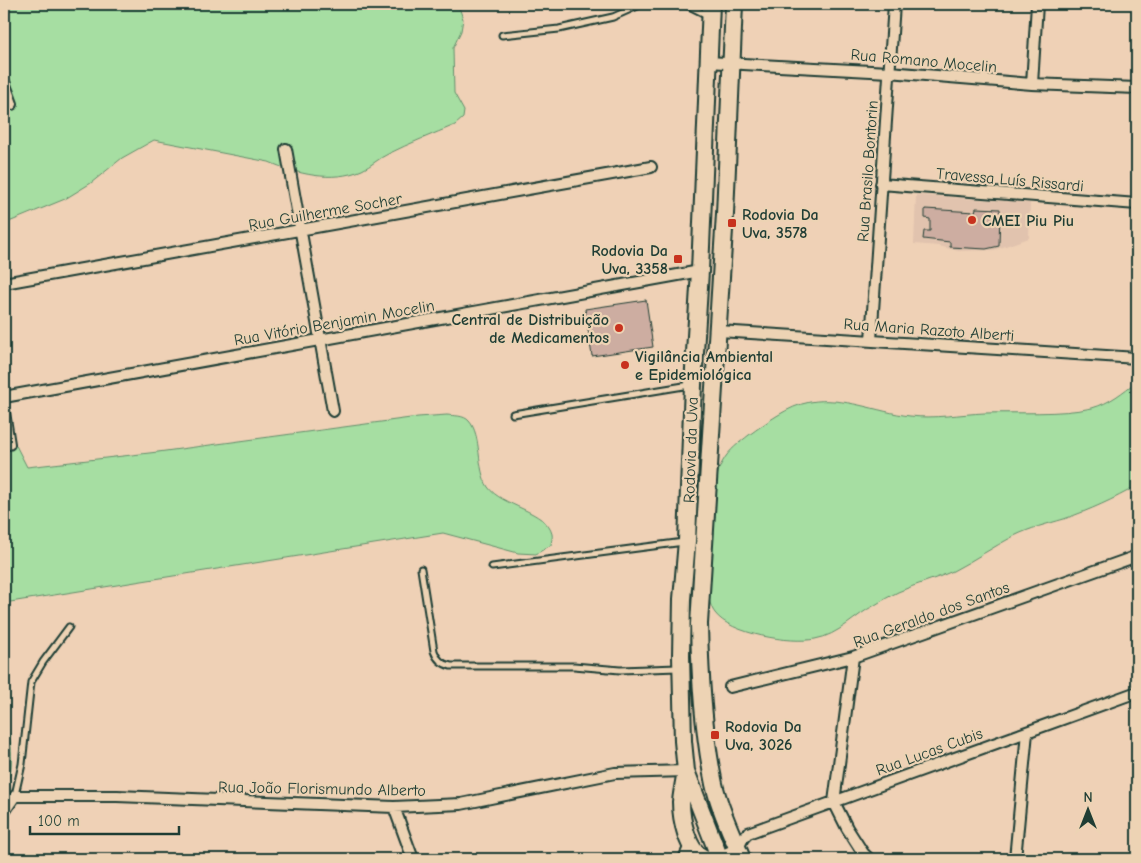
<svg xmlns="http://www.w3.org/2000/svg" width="1141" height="863" viewBox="0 0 1141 863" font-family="'Comic Neue',sans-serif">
<rect width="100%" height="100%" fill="#efd1b6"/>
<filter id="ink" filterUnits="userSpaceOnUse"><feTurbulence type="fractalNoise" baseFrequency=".02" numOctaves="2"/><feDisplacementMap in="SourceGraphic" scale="10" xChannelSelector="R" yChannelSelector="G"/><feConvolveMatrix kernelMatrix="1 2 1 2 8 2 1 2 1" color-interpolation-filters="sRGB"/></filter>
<g filter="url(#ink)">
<path fill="#e1c3ae" d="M916 195 1030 203 1029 238 994 250 958 251 939 246 914 244Z"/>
<path fill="#a6dea2" stroke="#628e6b" d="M4 4H458L463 19 461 31 453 48 454 93 464 111 463 118 455 125C433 134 410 143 388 154 379 158 371 166 362 170 332 183 297 174 269 162L154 140 122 158 91 183 65 199 4 224Z
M1137 381V486C1114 499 1090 510 1064 519 1047 524 1030 528 1014 536 993 547 974 560 953 571 936 579 916 584 898 592 890 596 883 600 875 605 854 616 839 635 815 639 791 644 730 634 715 613 703 598 710 564 711 545 712 523 711 480 723 461 729 450 739 443 749 435 767 422 788 406 810 402 843 396 877 412 910 416 934 419 960 414 985 413 1017 412 1061 415 1092 408 1110 403 1123 392 1137 381Z
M447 415C454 416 464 415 469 421 482 435 476 469 488 487 501 506 547 511 552 534 553 537 551 542 551 545L536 554 518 553 443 533 4 603V422L27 467 158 452 418 417Z
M4 718C13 741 15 770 4 792Z"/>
<path fill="#cdada1" stroke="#1f3d34" d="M976 208 1000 209 999 246 986 249 950 247V242L923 239 924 231H930V219L925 218V209L975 212Z
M646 300 653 347 592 356 585 309Z"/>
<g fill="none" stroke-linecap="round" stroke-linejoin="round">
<g stroke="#1f3d34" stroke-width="9">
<path id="service" d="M685 4 707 15
M502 35 559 29 613 17 642 4
M513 414 690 385
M492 567 684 542
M421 569 434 651C437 660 442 664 451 666H574L620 670 678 668
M15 795 22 764 31 682 43 662 69 627"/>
</g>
<g stroke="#1f3d34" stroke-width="14">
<path id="minor" d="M708 62 889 72 1032 84 1137 88
M4 82 12 104
M1032 84 1037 4
M286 149 333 411
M881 184 1137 204
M4 283 651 167
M719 331 1137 358
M871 340 894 4
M4 397 700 271
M4 412 9 444
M853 657 834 802 847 828 863 853 869 859
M730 687 853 657 1137 556
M394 807 413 859
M4 812 15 796H117L394 807 461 804 615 773 686 771
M716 858 738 848 743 838 748 833 1137 692
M684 859 690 845
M1015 859 1027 732"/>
</g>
<g stroke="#1f3d34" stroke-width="20">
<path id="primary" d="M711 4 700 271 693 385 687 541 682 599 681 656 683 741 686 771 720 859
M734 4 725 214 699 624C700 677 703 732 714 784 720 811 732 834 742 859
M686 771C684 782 682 792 681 802 681 818 687 852 704 858 709 860 714 858 719 856"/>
</g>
<use href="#service" stroke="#edd3b4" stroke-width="5"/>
<use href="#minor" stroke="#edd3b4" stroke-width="10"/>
<use href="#primary" stroke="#edd3b4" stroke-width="16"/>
</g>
</g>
<g fill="#c8321e" stroke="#edd3b4" stroke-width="2">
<circle cx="972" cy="220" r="5"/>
<rect x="727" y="218" width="10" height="10" rx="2.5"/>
<rect x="673" y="254" width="10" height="10" rx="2.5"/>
<circle cx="619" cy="328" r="5"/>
<circle cx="625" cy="365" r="5"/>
<rect x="710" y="730" width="10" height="10" rx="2.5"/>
</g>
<g text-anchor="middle" stroke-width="4.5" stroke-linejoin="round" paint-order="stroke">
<g font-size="16" fill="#1f3d34" stroke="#edd3b4">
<text transform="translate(924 60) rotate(5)" y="6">Rua Romano Mocelin</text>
<text transform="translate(867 171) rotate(-86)" y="6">Rua Brasilo Bontorin</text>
<text transform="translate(1010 179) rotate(5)" y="6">Travessa Luís Rissardi</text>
<text transform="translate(325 211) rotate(-10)" y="6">Rua Guilherme Socher</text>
<text transform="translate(334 322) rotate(-10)" y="6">Rua Vitório Benjamin Mocelin</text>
<text transform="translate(929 329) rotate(4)" y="6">Rua Maria Razoto Alberti</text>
<text transform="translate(690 450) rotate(-88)" y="6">Rodovia da Uva</text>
<text transform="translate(931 614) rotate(-20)" y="6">Rua Geraldo dos Santos</text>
<text transform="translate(929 751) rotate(-20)" y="6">Rua Lucas Cubis</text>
<text transform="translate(322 788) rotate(1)" y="6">Rua João Florismundo Alberto</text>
</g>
<g font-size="16" font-weight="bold" fill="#1f3d34" stroke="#edd3b4" text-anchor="start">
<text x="742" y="220">Rodovia Da<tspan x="742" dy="18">Uva, 3578</tspan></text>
<text x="982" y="226">CMEI Piu Piu</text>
<text x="668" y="256" text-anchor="end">Rodovia Da<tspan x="668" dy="18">Uva, 3358</tspan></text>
<text x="609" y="325" text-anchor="end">Central de Distribuição<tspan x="609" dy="18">de Medicamentos</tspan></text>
<text x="635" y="362">Vigilância Ambiental<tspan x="635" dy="18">e Epidemiológica</tspan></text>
<text x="725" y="732">Rodovia Da<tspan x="725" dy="18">Uva, 3026</tspan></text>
</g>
</g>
<rect width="1141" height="863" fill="none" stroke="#edd3b4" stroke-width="20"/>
<rect x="10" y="10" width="1121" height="843" fill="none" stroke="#1f3d34" stroke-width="2" filter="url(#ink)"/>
<g transform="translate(1088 810)" stroke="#edd3b4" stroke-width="4" paint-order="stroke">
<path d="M0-4L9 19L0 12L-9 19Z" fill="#1f3d34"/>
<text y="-8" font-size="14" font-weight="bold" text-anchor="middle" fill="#1f3d34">N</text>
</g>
<path d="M30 826v8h149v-8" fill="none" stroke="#1f3d34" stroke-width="2.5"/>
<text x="38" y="826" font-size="15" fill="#1f3d34" stroke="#edd3b4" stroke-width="4" paint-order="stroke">100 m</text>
</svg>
